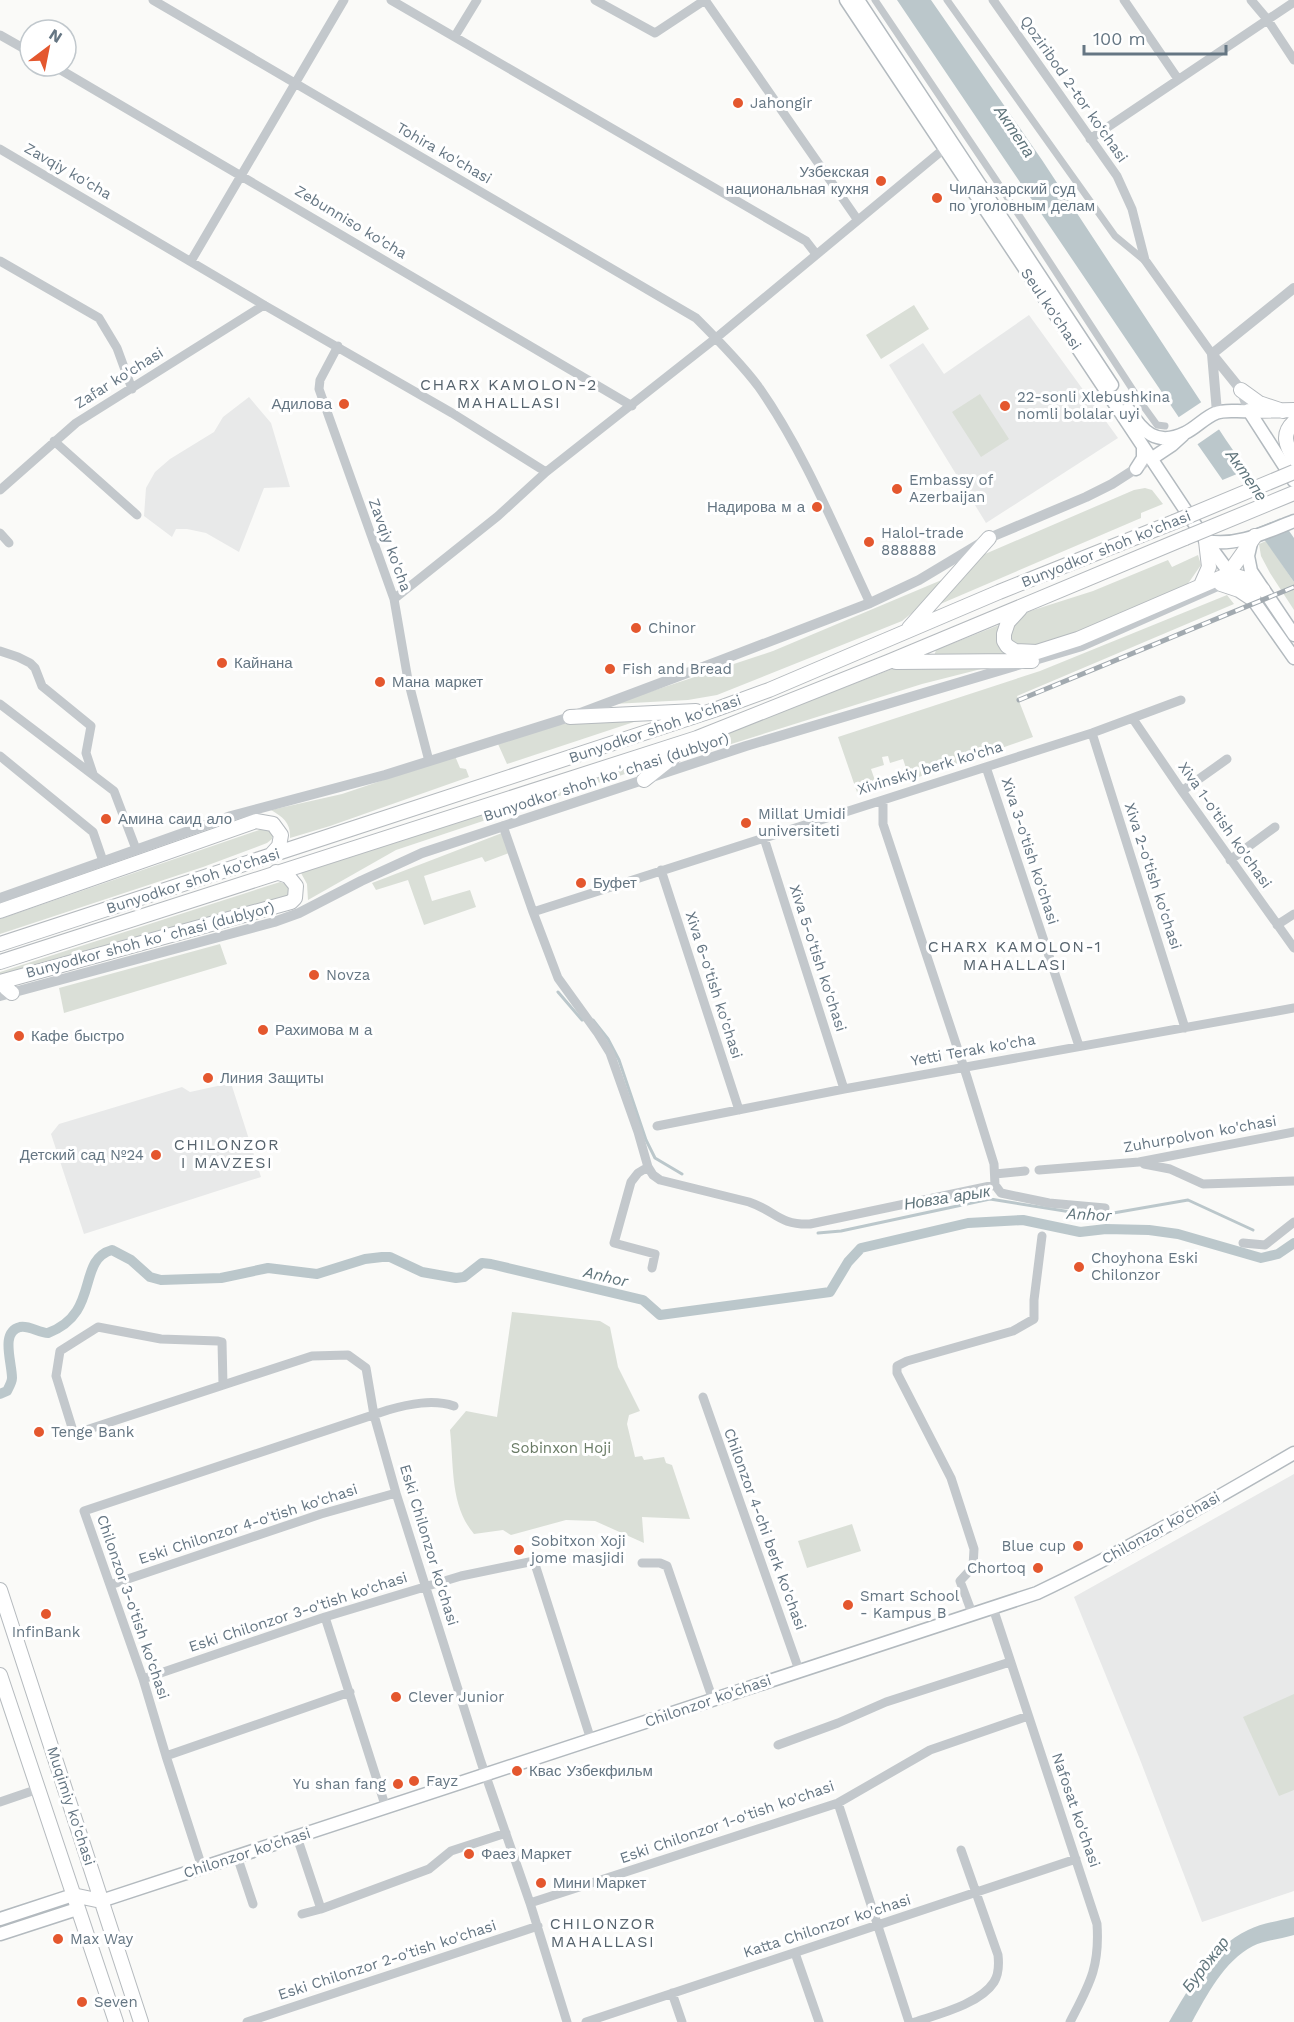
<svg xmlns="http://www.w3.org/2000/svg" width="1294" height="2022" viewBox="0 0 1294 2022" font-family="'Work Sans',sans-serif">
<rect width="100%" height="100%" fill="#fafaf8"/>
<path fill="#e8e9e9" d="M1029 315 1118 438 986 523 889 365 923 343 944 374Z
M249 397 271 423 290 487 264 488 239 552 206 533 187 529H176L172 537 144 516 146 488 155 472 170 459 214 432 223 417Z
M231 1083 261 1177 84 1234 51 1134 59 1124 182 1087 190 1092Z
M1294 1474V1891L1202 1922 1139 1757 1074 1597Z"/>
<path fill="#dadfd7" d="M914 305 929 329 881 359 866 335Z
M980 394 1009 439 981 457 952 412Z
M1145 488 1152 490 1163 504 1141 513V518L938 605 985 554 1134 490Z
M1266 541 1294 582V610L1270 573 1261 556 1259 544Z
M1198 555 1201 565 1187 585 1042 647 1030 650 1013 643 1010 631 1014 622 1024 613 1093 591 1168 560 1172 567Z
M944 579 923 604 902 621 717 695 688 700 613 704 773 651Z
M1227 595 1234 604 1017 696 1033 737 910 780 903 759 890 763 888 756 882 757 884 765 871 769 878 789 858 795 838 737 1040 671Z
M999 625C996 636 998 647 1007 655L934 656 936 650Z
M993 666 922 684 693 756 692 753 719 736 897 667Z
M649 717 507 764 498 744 553 725Z
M661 754 634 771 538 803 536 796Z
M455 756 460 768 466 769 469 777 330 826 290 838C291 823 283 817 271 810L342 794Z
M493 811 495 817 396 850 308 900 307 884 301 873Z
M262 829 270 830 273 834 272 839 267 843 203 867 0 934V919Z
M502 833 509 853 485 862 482 857 424 876 432 901 470 890 476 907 424 925 408 880 376 890 372 883Z
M280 882 286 884 290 889 288 897 0 976V972Z
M220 944 227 964 64 1013 59 988Z
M512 1312 600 1321 610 1327 618 1367 640 1411 629 1415 627 1424 635 1457 642 1456 644 1460 664 1457 666 1463 672 1465 690 1519 642 1517 644 1543 595 1521 566 1520 511 1535 503 1530 474 1534C450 1506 454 1466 450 1430L466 1411 497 1417Z
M852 1524 861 1551 807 1568 798 1541Z
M1294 1694V1790L1279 1796 1243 1717Z"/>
<path fill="#bbc7cb" d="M897 0H931L1042 160 1226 440 1294 538V582L1184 425Z
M1294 1917V1935C1281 1939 1265 1940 1253 1946 1224 1961 1207 1995 1192 2022H1169C1189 1988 1211 1947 1248 1930 1262 1923 1279 1921 1294 1917Z"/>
<path fill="#fafaf8" d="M1203 401 1221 428 1195 446 1176 419Z
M1249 469 1283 517 1254 529 1220 481Z"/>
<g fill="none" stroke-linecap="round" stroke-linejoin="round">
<path stroke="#bbc7cb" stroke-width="3" d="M558 992 582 1020 585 1019
M593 1020 608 1039 619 1060 646 1140 655 1158 682 1174
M818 1233 841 1231 990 1199 1096 1216 1188 1200 1253 1230"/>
<path stroke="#bbc7cb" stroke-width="10" d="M0 1394 7 1391C9 1387 12 1382 12 1378 12 1362 0 1332 20 1327 29 1325 39 1333 48 1333 101 1313 76 1260 112 1250L131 1260 150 1277 161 1280 221 1278 268 1268 317 1274 365 1259 382 1257H390L422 1272 456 1278 464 1277 482 1263 491 1264 643 1300 660 1315 830 1292 848 1262 861 1248 968 1223 1023 1220 1080 1232 1106 1229 1149 1230 1178 1234 1261 1258 1278 1254 1294 1243"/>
<g stroke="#b3babf" stroke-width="15">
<path id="secondary" d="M846 0 1206 541 1234 579
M858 0 1112 385
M1128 409C1142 431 1156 447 1185 433 1196 428 1205 417 1216 413 1225 409 1239 412 1249 411L1294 481
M1151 459 1172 445 1183 435
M1136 469 1143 458V447
M1206 541C1237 547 1266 532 1294 521
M1251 543 1248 556 1251 571 1294 635
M1249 594 1294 658
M101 1901 1037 1593C1125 1551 1210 1502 1294 1453
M0 1919 73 1895
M0 1934 77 1909"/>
</g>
<g stroke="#b5babe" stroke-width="16">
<path id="primary" d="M1241 390 1259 403 1283 411
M1249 411 1294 410
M1294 422C1281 434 1286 445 1294 459
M1201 585 1209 567 1206 541
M1254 600 1239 590 1221 584 1255 536
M1020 609 1008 622 1004 634V641L1007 646 1015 651 1037 652 1078 639 1229 574 1246 579 1263 590
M909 628 989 538
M896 662 1032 661
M570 717 696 711
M644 780 688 745
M0 911 256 821 273 824 281 835 279 846 271 855
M0 944 714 710 769 690 999 592 1174 522
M0 962 697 738 888 662 1185 538
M8 980 6 988 12 993
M0 982 291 902 295 898 296 886 288 876 276 872
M0 1590 141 2022
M0 1675 116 2022
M73 1895 101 1901"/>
</g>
<path stroke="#c3c8cc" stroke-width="7" d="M875 0 996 180 1144 407 1157 425 1165 426
M947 0 1115 236 1144 260"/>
<path stroke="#c3c8cc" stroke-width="9" d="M153 0 696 318C717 339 740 362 758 386 804 451 836 531 870 603
M391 0 806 241 816 254
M595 0 655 33 705 0
M705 0 857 219
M993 0 1117 176 1132 209 1145 260 1212 354
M1124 0 1178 79
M1251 0 1267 19 1294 60
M0 35 30 52
M455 36 477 0
M54 66 632 406
M1090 139 1294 2
M0 149 264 305 452 413 546 472
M0 261 99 318 117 348 132 389
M191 261 344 0
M338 346 320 380 319 389 394 599 408 680 429 761
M54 441 137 515
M0 490 76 423 264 305
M0 533 9 543
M394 599 498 516 546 472 716 338 945 148
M0 651 18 657 30 663 35 668 42 686 91 726 86 753 93 774
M0 704 114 791 136 849
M1133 719 1182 791 1294 948
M1092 733 1185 1028
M0 756 93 832 103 861
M986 767 1079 1046
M1182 791 1227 759
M883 800V824L967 1077 994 1164 995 1185
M503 826 533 912 1092 733 1181 700
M764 838 844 1089
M1230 860 1275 827
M661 870 739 1110
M533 912 558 978 597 1032 610 1053 638 1132 648 1167 653 1175 660 1180 749 1202C776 1211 778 1225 810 1224L995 1185 1001 1193 1049 1203 1105 1208
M1277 925 1294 914
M657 1126 844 1089 1294 1008
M1144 1164 1170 1169 1203 1184 1294 1181
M648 1167 638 1173 631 1182 614 1243 655 1254 652 1268
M1039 1170 1139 1162 1294 1132
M995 1174 1025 1171
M1243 1243 1265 1245 1294 1222
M223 1385 222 1342 218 1341 161 1339 98 1327 60 1351 56 1376 74 1434 312 1356 348 1355 366 1368 374 1415 396 1493 481 1762 530 1903 567 2022
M703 1397 799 1670
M642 1563H660L667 1566 713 1700
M110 1585 321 1514 396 1493
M993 1608 1097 1924C1100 1968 1089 1985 1070 2022
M972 1613 960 1581 973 1567 974 1549 951 1478 897 1373V1366L907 1361 1013 1331 1034 1319V1300L1042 1236
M325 1617 386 1808
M143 1679 325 1617 461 1576 534 1561 591 1740
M778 1745 838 1723 886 1702 1010 1662
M166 1756 350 1692
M0 1802 38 1789
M838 1803 909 2022
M297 1837 321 1909 429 1869 451 1851 506 1833
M237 1856 253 1904
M202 1867 166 1756 143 1679 84 1511 388 1410C409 1404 433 1399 454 1406
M530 1903 838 1803 930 1750 1028 1716
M302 1914 321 1909
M795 1953 819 2022
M672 1993 682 2022
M247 2022 538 1926
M586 2022 1076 1859
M915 2022C939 2014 980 2004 994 1982 999 1974 999 1964 998 1955L961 1850"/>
<path stroke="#c3c8cc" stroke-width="10" d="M1212 354 1294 288
M1212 354 1241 390 1249 411
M1212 354 1217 412
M0 898 231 816 385 775 570 717 719 661 870 603 919 580 989 538 1086 497 1112 484 1143 464
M0 996 274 922 299 913 361 881 422 853 746 746 1082 646 1220 585"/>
<use href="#secondary" stroke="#fff" stroke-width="12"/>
<use href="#primary" stroke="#fff" stroke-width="14"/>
<g stroke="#a2aab0" stroke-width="5">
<path id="rail" d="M1019 700 1294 587"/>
</g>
<use href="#rail" stroke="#fff" stroke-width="3" stroke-dasharray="9" stroke-linecap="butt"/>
<g stroke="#b5babe" stroke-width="16" stroke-linecap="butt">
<path id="primary-bridge" d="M1174 522 1294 472
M1185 538 1294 493"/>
</g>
<use href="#primary-bridge" stroke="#fff" stroke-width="14"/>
</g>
<g fill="#e4572e" stroke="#fff" stroke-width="2">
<circle cx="738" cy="103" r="6"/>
<circle cx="881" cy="181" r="6"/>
<circle cx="937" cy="198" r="6"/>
<circle cx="344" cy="404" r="6"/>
<circle cx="1005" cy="406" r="6"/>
<circle cx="897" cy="489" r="6"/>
<circle cx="817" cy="507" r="6"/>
<circle cx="869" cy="542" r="6"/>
<circle cx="636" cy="628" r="6"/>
<circle cx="222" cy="663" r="6"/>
<circle cx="610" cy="669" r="6"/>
<circle cx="380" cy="682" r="6"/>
<circle cx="106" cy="819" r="6"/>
<circle cx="746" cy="823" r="6"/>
<circle cx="581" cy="883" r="6"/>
<circle cx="314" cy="975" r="6"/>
<circle cx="263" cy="1030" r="6"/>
<circle cx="19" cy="1036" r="6"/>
<circle cx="208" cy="1078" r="6"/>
<circle cx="156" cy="1155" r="6"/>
<circle cx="1079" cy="1267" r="6"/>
<circle cx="39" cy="1432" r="6"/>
<circle cx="1078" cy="1546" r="6"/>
<circle cx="519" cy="1550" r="6"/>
<circle cx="1038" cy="1568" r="6"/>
<circle cx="848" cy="1605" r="6"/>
<circle cx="46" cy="1614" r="6"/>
<circle cx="396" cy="1697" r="6"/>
<circle cx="517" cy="1771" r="6"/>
<circle cx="414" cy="1781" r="6"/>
<circle cx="398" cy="1784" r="6"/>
<circle cx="469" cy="1854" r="6"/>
<circle cx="541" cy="1883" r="6"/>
<circle cx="58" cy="1939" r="6"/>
<circle cx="82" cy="2002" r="6"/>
</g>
<g text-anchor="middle" stroke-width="6" stroke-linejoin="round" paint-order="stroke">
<g font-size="15" fill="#657683" stroke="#fff">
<text transform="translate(1074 89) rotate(55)" y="5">Qoziribod 2-tor ko‘chasi</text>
<text transform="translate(444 153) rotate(30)" y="5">Tohira ko'chasi</text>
<text transform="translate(68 171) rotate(30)" y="5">Zavqiy ko'cha</text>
<text transform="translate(351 222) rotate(31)" y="5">Zebunniso ko'cha</text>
<text transform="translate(1051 309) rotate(56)" y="5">Seul ko'chasi</text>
<text transform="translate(119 378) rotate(-32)" y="5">Zafar ko'chasi</text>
<text transform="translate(390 545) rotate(70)" y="5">Zavqiy ko'cha</text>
<text transform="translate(1106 549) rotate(-22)" y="5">Bunyodkor shoh ko'chasi</text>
<text transform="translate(655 729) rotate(-19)" y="5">Bunyodkor shoh ko'chasi</text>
<text transform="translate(930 768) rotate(-17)" y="5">Xivinskiy berk ko'cha</text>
<text transform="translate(606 777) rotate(-18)" y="5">Bunyodkor shoh koʻchasi (dublyor)</text>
<text transform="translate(1225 825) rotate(55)" y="5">Xiva 1-o'tish ko'chasi</text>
<text transform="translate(1030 851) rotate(72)" y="5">Xiva 3-o'tish ko'chasi</text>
<text transform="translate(1153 876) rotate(72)" y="5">Xiva 2-o'tish ko'chasi</text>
<text transform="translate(193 881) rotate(-18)" y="5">Bunyodkor shoh ko'chasi</text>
<text transform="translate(150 940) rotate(-15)" y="5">Bunyodkor shoh koʻchasi (dublyor)</text>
<text transform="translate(818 958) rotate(72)" y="5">Xiva 5-o'tish ko'chasi</text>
<text transform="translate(714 985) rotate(72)" y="5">Xiva 6-o'tish ko'chasi</text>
<text transform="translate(973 1050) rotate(-10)" y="5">Yetti Terak ko'cha</text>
<text transform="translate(1200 1134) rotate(-10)" y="5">Zuhurpolvon ko'chasi</text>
<text transform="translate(248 1524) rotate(-18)" y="5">Eski Chilonzor 4-o'tish ko'chasi</text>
<text transform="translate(1161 1528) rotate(-29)" y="5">Chilonzor ko'chasi</text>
<text transform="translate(765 1529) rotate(70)" y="5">Chilonzor 4-chi berk ko'chasi</text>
<text transform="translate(429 1545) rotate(73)" y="5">Eski Chilonzor ko'chasi</text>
<text transform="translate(133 1607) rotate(71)" y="5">Chilonzor 3-o'tish ko'chasi</text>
<text transform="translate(298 1612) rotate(-18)" y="5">Eski Chilonzor 3-o'tish ko'chasi</text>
<text transform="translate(708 1701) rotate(-19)" y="5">Chilonzor ko'chasi</text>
<text transform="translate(71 1806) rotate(72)" y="5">Muqimiy ko'chasi</text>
<text transform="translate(1076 1810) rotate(71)" y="5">Nafosat ko'chasi</text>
<text transform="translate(727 1822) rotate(-19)" y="5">Eski Chilonzor 1-o'tish ko'chasi</text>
<text transform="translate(247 1853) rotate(-18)" y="5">Chilonzor ko'chasi</text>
<text transform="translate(827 1926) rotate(-18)" y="5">Katta Chilonzor ko'chasi</text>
<text transform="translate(387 1960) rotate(-18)" y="5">Eski Chilonzor 2-o'tish ko'chasi</text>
</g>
<g font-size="15" fill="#657683" stroke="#fff" text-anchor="start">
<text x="750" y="108">Jahongir</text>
<text x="869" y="177" text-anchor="end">Узбекская<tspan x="869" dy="17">национальная кухня</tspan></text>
<text x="949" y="194">Чиланзарский суд<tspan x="949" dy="17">по уголовным делам</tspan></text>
<text x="1017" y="402">22-sonli Xlebushkina<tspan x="1017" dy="17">nomli bolalar uyi</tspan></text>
<text x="332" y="409" text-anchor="end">Адилова</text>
<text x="909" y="485">Embassy of<tspan x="909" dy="17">Azerbaijan</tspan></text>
<text x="805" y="512" text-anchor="end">Надирова м а</text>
<text x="881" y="538">Halol-trade<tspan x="881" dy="17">888888</tspan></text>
<text x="648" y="633">Chinor</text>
<text x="234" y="668">Кайнана</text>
<text x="622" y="674">Fish and Bread</text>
<text x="392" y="687">Мана маркет</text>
<text x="758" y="819">Millat Umidi<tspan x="758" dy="17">universiteti</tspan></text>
<text x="118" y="824">Амина саид ало</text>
<text x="593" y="888">Буфет</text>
<text x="326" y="980">Novza</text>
<text x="275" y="1035">Рахимова м а</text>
<text x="31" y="1041">Кафе быстро</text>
<text x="220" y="1083">Линия Защиты</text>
<text x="144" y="1160" text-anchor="end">Детский сад №24</text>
<text x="1091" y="1263">Choyhona Eski<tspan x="1091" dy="17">Chilonzor</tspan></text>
<text x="51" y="1437">Tenge Bank</text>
<text x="531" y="1546">Sobitxon Xoji<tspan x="531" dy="17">jome masjidi</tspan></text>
<text x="1066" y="1551" text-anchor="end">Blue cup</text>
<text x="1026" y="1573" text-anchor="end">Chortoq</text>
<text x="860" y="1601">Smart School<tspan x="860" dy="17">- Kampus B</tspan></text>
<text x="46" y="1637" text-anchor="middle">InfinBank</text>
<text x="408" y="1702">Clever Junior</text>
<text x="529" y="1776">Квас Узбекфильм</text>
<text x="426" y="1786">Fayz</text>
<text x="386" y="1789" text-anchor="end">Yu shan fang</text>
<text x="481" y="1859">Фаез Маркет</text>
<text x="553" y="1888">Мини Маркет</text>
<text x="70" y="1944">Max Way</text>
<text x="94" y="2007">Seven</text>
</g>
<g font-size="15" fill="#687a64" stroke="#fff">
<text x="561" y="1453">Sobinxon Hoji</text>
</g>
<g font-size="16" font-style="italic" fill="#60757c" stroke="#fff">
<text transform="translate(1015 131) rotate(56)" y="6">Актепа</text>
<text transform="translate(1247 475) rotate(55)" y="6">Актепе</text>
<text transform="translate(947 1197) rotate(-9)" y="6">Новза арык</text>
<text transform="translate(1089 1214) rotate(3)" y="6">Anhor</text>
<text transform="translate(606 1276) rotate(13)" y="6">Anhor</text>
<text transform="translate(1205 1964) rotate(-52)" y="6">Бурджар</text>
</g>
<g font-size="16" letter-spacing="1.5" fill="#57646e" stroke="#fff">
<text x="509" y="390">CHARX KAMOLON-2<tspan x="509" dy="18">MAHALLASI</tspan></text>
<text x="1015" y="952">CHARX KAMOLON-1<tspan x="1015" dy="18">MAHALLASI</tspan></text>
<text x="227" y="1150">CHILONZOR<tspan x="227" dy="18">I MAVZESI</tspan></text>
<text x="603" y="1929">CHILONZOR<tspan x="603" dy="18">MAHALLASI</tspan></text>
</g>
</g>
<g transform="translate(48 48) rotate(32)"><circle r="28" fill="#ffffff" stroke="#c1c8cd" stroke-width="1.5"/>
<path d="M0-4.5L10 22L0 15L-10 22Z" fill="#e4572e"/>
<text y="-9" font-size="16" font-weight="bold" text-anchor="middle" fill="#657683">N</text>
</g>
<path d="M1084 45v9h142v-9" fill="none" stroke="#657683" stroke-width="3"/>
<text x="1093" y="45" font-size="18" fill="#657683" stroke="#ffffff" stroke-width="4.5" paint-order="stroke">100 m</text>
</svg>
